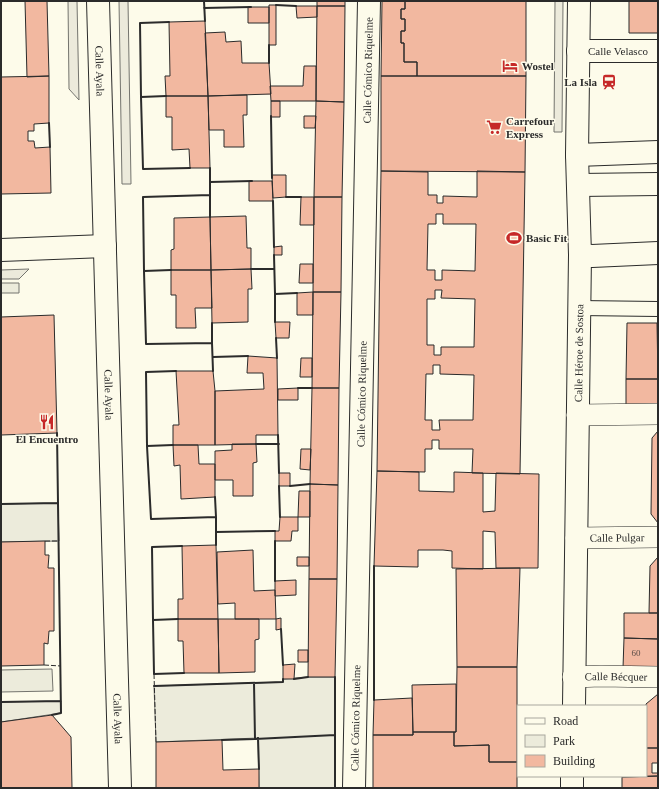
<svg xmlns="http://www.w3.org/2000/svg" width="659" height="789" viewBox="0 0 659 789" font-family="'Times New Roman',serif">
<rect width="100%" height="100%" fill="#fdfbea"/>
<path fill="#ecebdb" stroke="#74746e" d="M1 283H19V293H1Z
M58 503 59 541 1 542V504Z
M52 669 53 691 1 692V670Z
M308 677H335V788H259L258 738 156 742 154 686 283 682V679Z
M61 701V713L1 722V702Z"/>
<path fill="#eceadb" stroke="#74746e" d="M68 1H77L79 100 69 89Z
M119 1H128L131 184H122Z
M555 1H563L562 132H554Z
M29 269 19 279H1V270Z"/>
<path fill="#f2b8a0" stroke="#2b2b2b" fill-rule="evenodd" d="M25 1H47L49 76 27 77Z
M317 1H345V6H317Z
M382 1H405V9H401V19H405V31H401V43H404V62H417V76H381Z
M405 1H526V76H417V62H404V43H401V31H405V19H401V9H405Z
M629 1H658V33H629Z
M269 5H276V45H269Z
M296 6H317V17L297 18Z
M317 6H345L344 102 316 101Z
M248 7H269V23H248Z
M205 21 208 96H166L165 76H170L169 22Z
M225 32 226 42 241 41 242 63H269L271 94 208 96 205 33Z
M304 66H316V101H271L270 86H303Z
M49 76V123L34 124V131H28V141H34L35 148 50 147 51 193 1 194V77Z
M381 76H526L525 172 381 171Z
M247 95V115H243L244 147H224V130H209L208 96Z
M166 96H208L210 168H190L189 149 172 150V117H166Z
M271 101H280V117H271Z
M316 101 344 102 342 197H314Z
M304 116H316L315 128H304Z
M381 171 428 172V195H437V203H443V196L477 197V171L525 172 520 474 472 473 473 449H439V440H432V449H425V472L377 471ZM436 214H443V224H476L475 271 442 270V280H435V270H427L428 224H436ZM435 290H442L441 298 475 299 474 347H441V355H434V345H427V299H435ZM433 365H440V374L474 375 473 420H439L440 430H432V420H425L426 374H433Z
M272 175H286V197L273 198Z
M249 181H272L273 201H249Z
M301 197H314V225H300Z
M314 197H342L341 292H313Z
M246 216 247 248H251V269L211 270 210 217Z
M210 217 211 270H171V250L174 249V218Z
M282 246V255H274V247Z
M300 264H313V283H299Z
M251 269 252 289H248V322L212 323 211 270Z
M171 270H211L212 308H195L196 328H176V295H171Z
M313 292H341L339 388H312Z
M313 292V315H297V293Z
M54 315 57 433 1 435V317Z
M275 322H290L289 338H276Z
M627 323H657L658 379H626Z
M248 356 277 358 278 435H256V444L215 445V391L264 389 263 373H247Z
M301 358H312V377H300Z
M176 371H213L215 391V445H173V425H179Z
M626 379H658V406H626Z
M298 388V400H278V389Z
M312 388H339L338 485 310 484Z
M658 431V523L651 514 652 438Z
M232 444H256L257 462 253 463V496H233V480H215V451L232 450Z
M173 445H198L199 464H215V497L181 499 180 465 174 466Z
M301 449H311L310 470 300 469Z
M377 471 419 472V491L454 492V472L483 473V512L495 511 496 473 539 474 538 568H496L495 532 483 531V569L452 568V551L443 550H418V567L374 566Z
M279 473H290V486H279Z
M310 484 338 485 337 579H309Z
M299 491H310V517H298Z
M280 517H298V531H292L291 541H275V531H279Z
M45 541V555H49L48 568H54V631H49L48 644 44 643V665L1 666V542Z
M216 545 218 619H178V599H183L182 546Z
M253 550 254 591 275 590 276 619H235V603L218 604 217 552Z
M297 557H309V566H297Z
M658 557V613H649L650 566Z
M520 568 517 667H457L456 569Z
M309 579H337L335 677H308Z
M296 580V595L275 596V581Z
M624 613H658V639L624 638Z
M281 618V629L276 630V619Z
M178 619H218L219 673H184L183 641H178Z
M218 619H259V639L255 640V672L219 673Z
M624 638 658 639V669L623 668Z
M298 650H308V662H298Z
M295 664 294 679H283V665Z
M457 667H517V762H489V745L454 746V732H456Z
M456 684V732H413L412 685Z
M658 694V748H646V704Z
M412 698 413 735H373L374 700Z
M52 715 71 737 72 788H1V722Z
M413 732H454V746L489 745V762H517V788H373V735H413Z
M222 740 223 770 259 769V788H264H156V742Z
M646 748H658V763H652V773H658V776L622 777V776H646Z
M658 776V788H622V777Z"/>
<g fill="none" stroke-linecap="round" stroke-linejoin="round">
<g stroke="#2b2b2b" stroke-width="16">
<path id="service" d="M579 308 658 309"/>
</g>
<g stroke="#2b2b2b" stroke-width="22">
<g id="pedestrian">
<path d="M577 415 658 414"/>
<path id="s1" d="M576 538 658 537"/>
<path id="s2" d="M573 677 601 676 658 677"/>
</g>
</g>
<g stroke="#2b2b2b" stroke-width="24">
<g id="minor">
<path id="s3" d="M578 51H658"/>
<path d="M1 250 105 246"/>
<path d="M580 255 592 256 658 253"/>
<path id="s4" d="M354 788 369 1"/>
</g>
</g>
<g stroke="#2b2b2b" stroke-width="24">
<path id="tertiary" d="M577 155 658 152
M579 185 658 184"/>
</g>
<g stroke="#2b2b2b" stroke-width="24">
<g id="secondary">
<path id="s5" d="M98 1 120 788"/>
</g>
</g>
<g stroke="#2b2b2b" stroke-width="24">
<g id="primary">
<path id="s6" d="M574 706 580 255 577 155 579 1"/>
<path d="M572 788V776"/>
</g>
</g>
<use href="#service" stroke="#fdfbea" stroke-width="14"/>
<use href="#pedestrian" stroke="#fdfbea" stroke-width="21"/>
<use href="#minor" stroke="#fdfbea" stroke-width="22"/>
<use href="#tertiary" stroke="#fdfbea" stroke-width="22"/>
<use href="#secondary" stroke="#fdfbea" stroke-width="22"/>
<use href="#primary" stroke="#fdfbea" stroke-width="22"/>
<path stroke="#2b2b2b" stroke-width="1" stroke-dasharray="5 2" stroke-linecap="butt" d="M45 541H59
M44 665 61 666
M154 674 156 742"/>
<path stroke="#2b2b2b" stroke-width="2" d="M204 1 205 21
M276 5 296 6
M204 8 251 7
M269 45V63
M166 96 141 97 140 23 169 22
M141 97 143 169 190 168
M271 116 272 178
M49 123 50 147
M210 168V195
M210 182 252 181
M286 197H301
M273 201 274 247
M274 255 275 294 297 293
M251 269H274
M171 270 144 271 146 344 212 343V323
M144 271 143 197 210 195V217
M275 294V322
M276 338 277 358
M212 343 213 371
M213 357 248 356
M298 388H312
M278 435 279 473
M256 444H279
M173 445 147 446 146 372 176 371
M147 446 151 519 216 517 215 497
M279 486 280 517
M290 486 310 484
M1 504 58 503 57 433
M216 517V545
M216 532 275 531
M275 541V581
M178 619 153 620 152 547 182 546
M153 620 154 674 184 673
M281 629 283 665
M294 679 308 677
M254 683 255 739 335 735V677
M154 686 283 682V679
M374 700V566
M1 702 61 701
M52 715 61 713 58 503
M258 738 259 769
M222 740 255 739
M335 788V735"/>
</g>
<defs>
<g id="hotel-bare" transform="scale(1.2)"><path d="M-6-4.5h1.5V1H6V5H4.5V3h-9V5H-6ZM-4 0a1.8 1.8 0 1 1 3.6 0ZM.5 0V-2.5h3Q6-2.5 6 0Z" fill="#c62828" stroke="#fdfbea" stroke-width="2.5" paint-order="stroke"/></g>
<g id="station-bare" transform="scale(1.2)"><path d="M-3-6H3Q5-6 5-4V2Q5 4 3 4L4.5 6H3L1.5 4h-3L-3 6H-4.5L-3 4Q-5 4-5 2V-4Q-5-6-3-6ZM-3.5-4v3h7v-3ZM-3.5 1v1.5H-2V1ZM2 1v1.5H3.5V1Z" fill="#c62828" stroke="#fdfbea" stroke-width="2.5" paint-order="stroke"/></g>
<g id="supermarket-bare" transform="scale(1.2)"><path d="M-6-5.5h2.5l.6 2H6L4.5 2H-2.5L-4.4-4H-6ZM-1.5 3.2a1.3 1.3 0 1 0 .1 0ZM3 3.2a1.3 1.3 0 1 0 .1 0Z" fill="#c62828" stroke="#fdfbea" stroke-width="2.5" paint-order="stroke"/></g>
<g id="stadium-bare" transform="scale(1.2)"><path d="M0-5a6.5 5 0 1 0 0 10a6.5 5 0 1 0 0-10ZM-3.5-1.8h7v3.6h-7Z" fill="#c62828" stroke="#fdfbea" stroke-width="2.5" paint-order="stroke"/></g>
<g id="restaurant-bare" transform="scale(1.2)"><path d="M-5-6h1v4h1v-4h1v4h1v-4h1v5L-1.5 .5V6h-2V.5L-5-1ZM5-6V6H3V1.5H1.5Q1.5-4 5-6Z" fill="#c62828" stroke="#fdfbea" stroke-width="2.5" paint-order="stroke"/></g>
</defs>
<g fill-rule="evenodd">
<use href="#hotel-bare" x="510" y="66"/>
<use href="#station-bare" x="609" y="82"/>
<use href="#supermarket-bare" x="494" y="127"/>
<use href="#stadium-bare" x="514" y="238"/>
<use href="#restaurant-bare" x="47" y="422"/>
</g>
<g text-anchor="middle" stroke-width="3" stroke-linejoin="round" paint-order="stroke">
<g font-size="9" fill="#5d4e48">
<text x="636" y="656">60</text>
</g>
<g font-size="11" fill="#2b2b2b" stroke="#fdfbea">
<text dy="4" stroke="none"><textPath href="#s3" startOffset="40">Calle Velasco</textPath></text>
<text dy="4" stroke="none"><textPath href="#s5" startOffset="70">Calle Ayala</textPath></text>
<text dy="4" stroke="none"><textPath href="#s4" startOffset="718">Calle Cómico Riquelme</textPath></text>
<text dy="4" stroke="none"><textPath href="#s6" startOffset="353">Calle Héroe de Sostoa</textPath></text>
<text dy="4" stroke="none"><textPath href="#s5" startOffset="394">Calle Ayala</textPath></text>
<text dy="4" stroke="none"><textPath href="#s4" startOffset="394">Calle Cómico Riquelme</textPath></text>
<text dy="4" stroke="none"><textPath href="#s1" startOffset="41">Calle Pulgar</textPath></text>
<text dy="4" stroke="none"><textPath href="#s2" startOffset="43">Calle Bécquer</textPath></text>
<text dy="4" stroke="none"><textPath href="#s5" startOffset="718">Calle Ayala</textPath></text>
<text dy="4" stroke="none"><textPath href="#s4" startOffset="70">Calle Cómico Riquelme</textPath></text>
</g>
<g font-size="11" font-weight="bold" fill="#2b2b2b" stroke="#fdfbea" text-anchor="start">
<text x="522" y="70">Wostel</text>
<text x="597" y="86" text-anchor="end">La Isla</text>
<text x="506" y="125">Carrefour<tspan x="506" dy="13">Express</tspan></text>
<text x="526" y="242">Basic Fit</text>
<text x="47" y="443" text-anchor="middle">El Encuentro</text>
</g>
</g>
<rect width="659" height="789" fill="none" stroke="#2b2b2b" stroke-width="4"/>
<rect x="517" y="705" width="130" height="72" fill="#fdfbea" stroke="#a9a89e"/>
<rect x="525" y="718" width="20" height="6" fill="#fdfbea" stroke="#a9a89e"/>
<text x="553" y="725" font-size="12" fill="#2b2b2b">Road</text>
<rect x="525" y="735" width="20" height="12" fill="#ecebdb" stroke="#a9a89e"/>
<text x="553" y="745" font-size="12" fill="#2b2b2b">Park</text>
<rect x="525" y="755" width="20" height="12" fill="#f2b8a0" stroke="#a9a89e"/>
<text x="553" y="765" font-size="12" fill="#2b2b2b">Building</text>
</svg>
